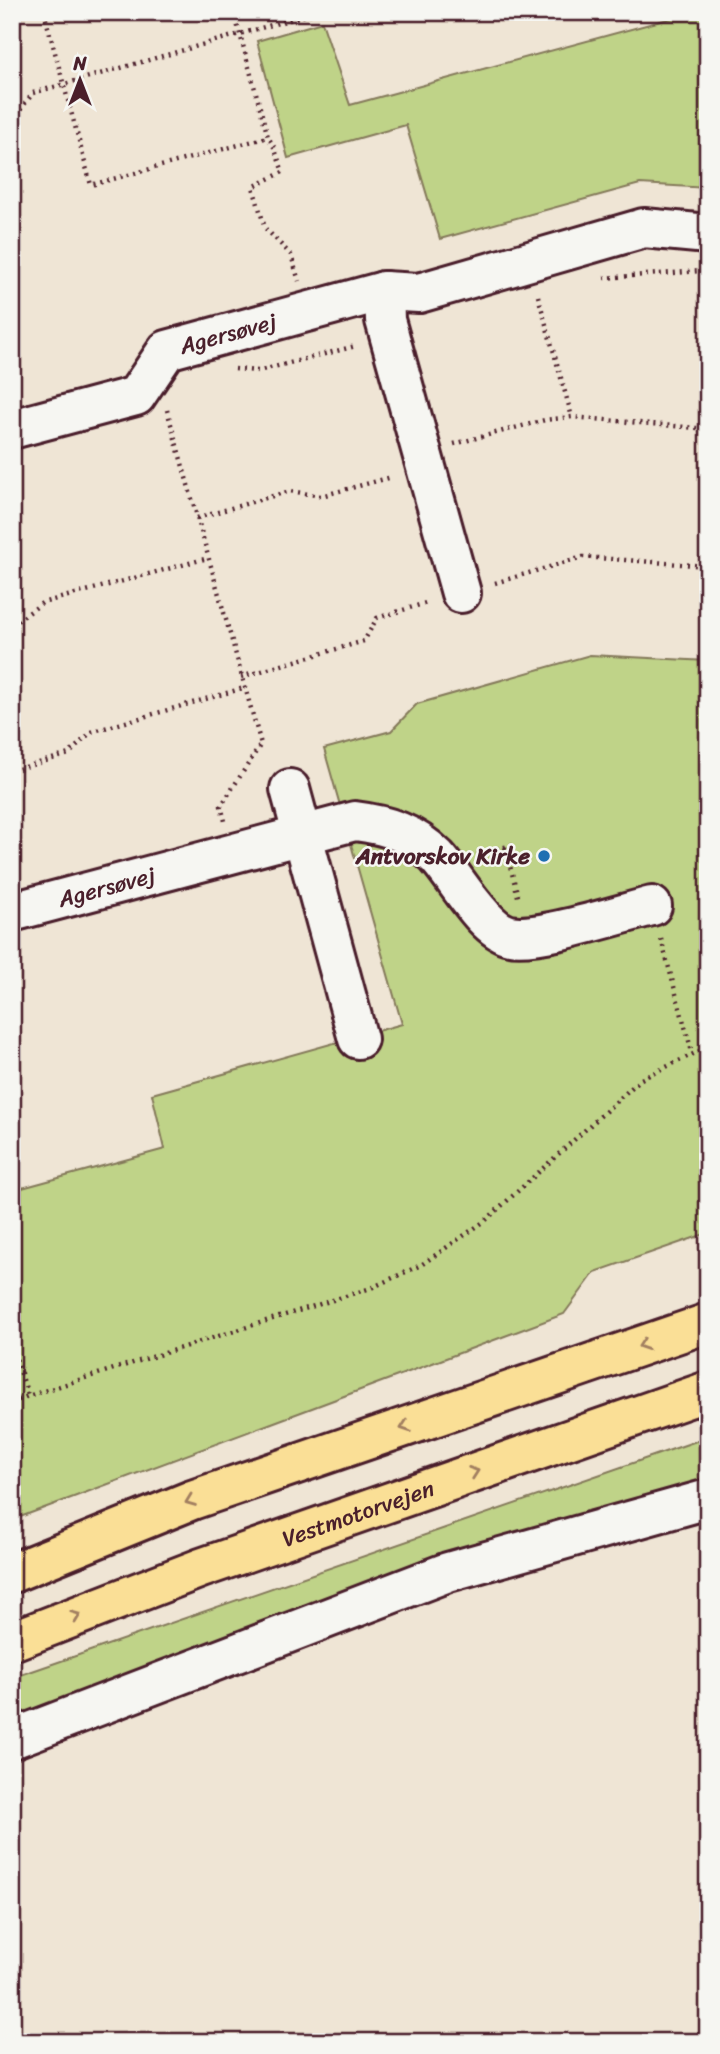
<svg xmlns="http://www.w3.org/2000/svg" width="720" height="2054" viewBox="0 0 720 2054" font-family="Sriracha,sans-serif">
<rect width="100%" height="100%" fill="#efe5d5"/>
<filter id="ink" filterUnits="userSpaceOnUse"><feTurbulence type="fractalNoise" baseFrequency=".0143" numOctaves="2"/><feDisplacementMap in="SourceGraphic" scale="14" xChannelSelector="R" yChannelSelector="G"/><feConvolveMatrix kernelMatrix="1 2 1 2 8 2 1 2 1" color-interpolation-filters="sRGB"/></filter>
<g filter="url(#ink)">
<path fill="#bfd388" stroke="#84795a" stroke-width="2" d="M694 12H708V188L640 184 440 239 406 125 288 158 257 41 322 22 350 105Z
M590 655 708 661V1233L595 1272 564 1314 12 1520V1160L22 1188 165 1149 152 1094 402 1024 324 749 391 731 417 704Z
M708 1437V1487L12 1736V1678Z"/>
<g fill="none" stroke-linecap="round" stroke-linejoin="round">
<g stroke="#4a1f2b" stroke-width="44">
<g id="minor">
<path d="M384 291 385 320 461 593"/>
<path id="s1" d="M12 429 136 396 167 350 384 291 419 293 644 228 708 234"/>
<path d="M290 789 358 1039"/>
<path id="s2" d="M12 912 355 821C387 825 413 833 437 857 455 876 484 930 510 935 537 941 620 914 652 906"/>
<path d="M12 1739 448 1572 708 1499"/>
</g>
</g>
<g stroke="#4a1f2b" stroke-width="44">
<g id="highway">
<path d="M12 1573 192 1500 708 1323"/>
<path id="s3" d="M12 1641 201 1568 708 1391"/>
</g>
</g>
<path stroke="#4a1f2b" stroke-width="4.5" stroke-dasharray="2 5" stroke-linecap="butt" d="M44 12 91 185 268 137
M234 12 268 137 274 147 283 172 253 187 265 228 291 255 299 281
M12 121 33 93 317 12
M604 278 700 271
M538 296 572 417
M235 369 258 371 356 346
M167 410 261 744 221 806 225 821
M454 444 545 420 572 417 708 429
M197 518 290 491 321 496 392 477
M495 583 583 557 708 566
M12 625 42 603 208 558
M241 677 364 641 377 618 429 602
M12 771 69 754 91 732 244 688
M505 847 519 900
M477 855 515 844
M661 939 692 1052
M12 1346 28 1395
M12 1403 28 1396 371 1288 421 1265 485 1221 641 1079 708 1047"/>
<use href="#minor" stroke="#f6f6f2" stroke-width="38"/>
<use href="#highway" stroke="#fadf96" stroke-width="38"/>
</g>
<defs><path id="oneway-chevron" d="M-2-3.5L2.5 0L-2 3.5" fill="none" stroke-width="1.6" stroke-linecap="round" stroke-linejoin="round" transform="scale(1.75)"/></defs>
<g stroke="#a27f60">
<use href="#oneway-chevron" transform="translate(643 1345) rotate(161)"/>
<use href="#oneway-chevron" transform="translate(405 1427) rotate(161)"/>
<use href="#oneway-chevron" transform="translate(474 1472) rotate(-19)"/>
<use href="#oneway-chevron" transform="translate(190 1501) rotate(159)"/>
<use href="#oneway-chevron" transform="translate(76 1616) rotate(-21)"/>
</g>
</g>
<circle fill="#1f6fb2" stroke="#f6f6f2" stroke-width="2.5" cx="544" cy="856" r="7"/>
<g text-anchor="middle" stroke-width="5" stroke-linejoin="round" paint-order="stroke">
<g font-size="23" fill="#4a1f2b" stroke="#f6f6f2">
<text dy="8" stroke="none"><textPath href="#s1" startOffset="247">Agersøvej</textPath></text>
<text dy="8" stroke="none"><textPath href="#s2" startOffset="98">Agersøvej</textPath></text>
<text dy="8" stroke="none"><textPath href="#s3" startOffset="369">Vestmotorvejen</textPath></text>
</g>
<g font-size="23" font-weight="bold" fill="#4a1f2b" stroke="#f6f6f2" text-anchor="end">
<text x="530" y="864">Antvorskov Kirke</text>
</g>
</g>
<rect width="720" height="2054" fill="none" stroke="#f6f6f2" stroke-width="42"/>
<rect x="21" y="21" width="678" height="2012" fill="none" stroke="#4a1f2b" stroke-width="2.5" filter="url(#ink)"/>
<g transform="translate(80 80)" stroke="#f6f6f2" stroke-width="5" paint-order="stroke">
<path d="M0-5L12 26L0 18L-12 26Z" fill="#4a1f2b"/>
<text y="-10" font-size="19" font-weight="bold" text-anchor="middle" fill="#4a1f2b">N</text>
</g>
</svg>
